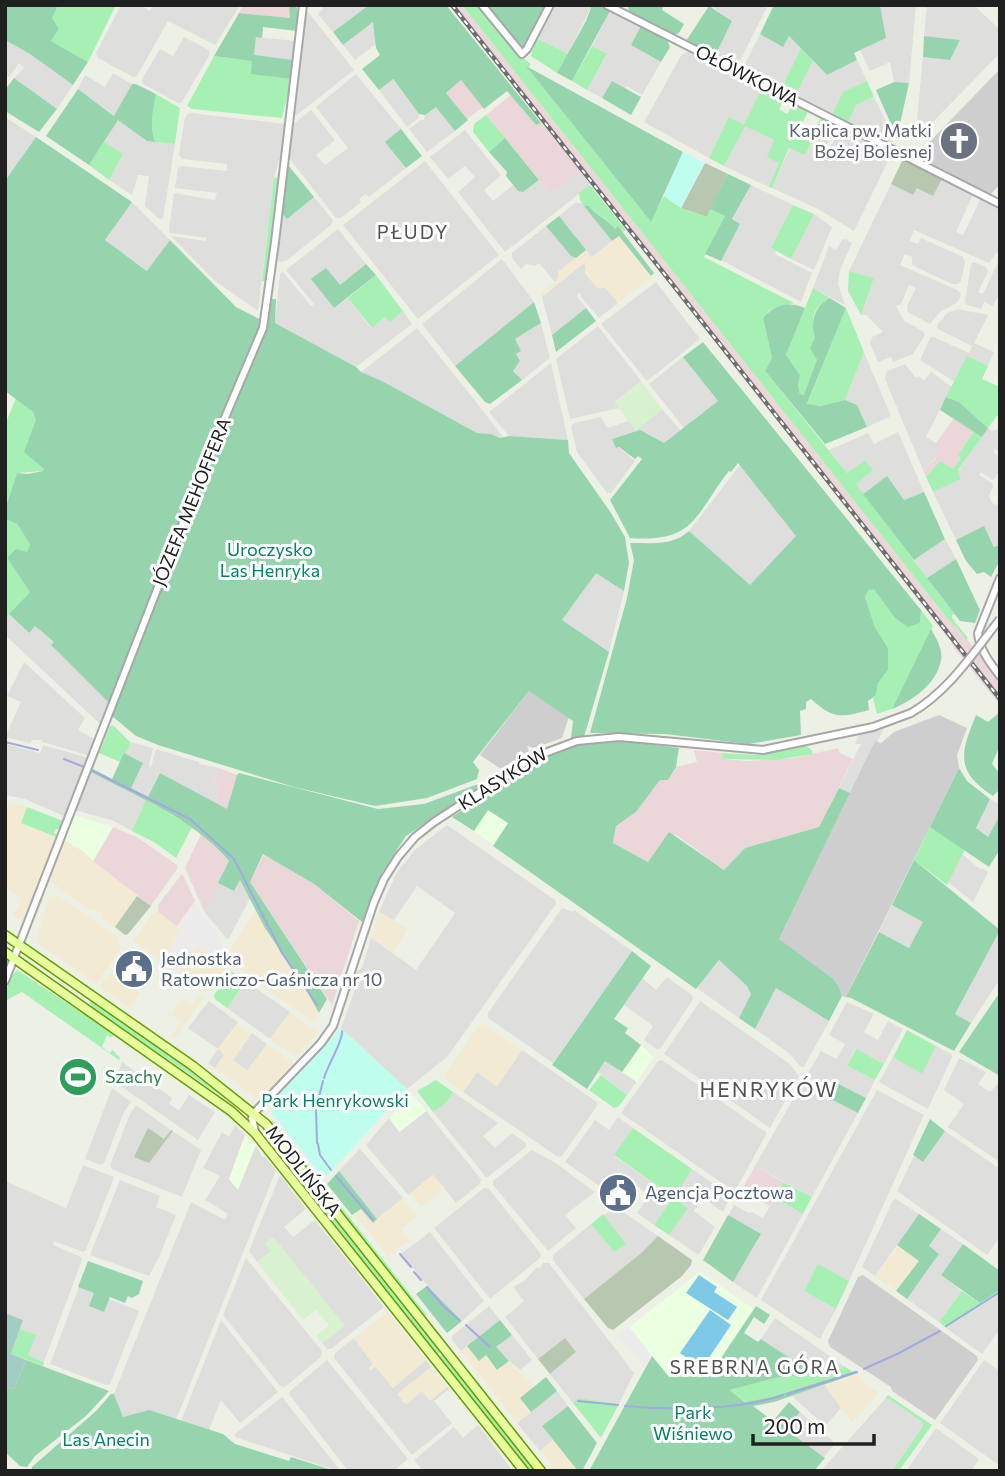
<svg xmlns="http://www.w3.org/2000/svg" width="1005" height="1476" viewBox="0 0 1005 1476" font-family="Commissioner,sans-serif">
<rect width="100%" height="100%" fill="#edf1e5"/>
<path fill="#dededd" d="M121 5H140L150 11 153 5H240L215 45 168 21 137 76 133 77 98 58 96 53Z
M320 5H369L333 32 318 14 323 9Z
M553 5H592L568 54 536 38Z
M768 5 737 67 715 56 732 21 710 5Z
M880 5H916L909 83 894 82 890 62 870 71 860 50 886 38Z
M927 5 976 7 1000 30V53L930 125 917 119 923 57 950 60 960 40 924 36Z
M610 11 641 26 631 45 661 62 642 95 627 86 625 88 612 81 602 98 587 90 607 55 592 46Z
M308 12 354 70 293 118 305 14Z
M373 22 377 43 355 60 343 45Z
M760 34 783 46 789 36 801 48 781 89 742 70Z
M184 37 209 50 210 54 182 102 178 103 143 84 142 79 160 49 173 56Z
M256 37 296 41 293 60 254 56Z
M5 40 30 54 73 85 57 109 14 78 24 68 19 63 9 77 5 75Z
M690 52 762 88 745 125 774 140 779 165 769 187 724 166 744 126 729 118 709 158 644 122 682 54Z
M857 60 867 81 844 92 832 115 795 96 813 61 827 75Z
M113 73 132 84 115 116 78 89 85 75 105 87Z
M356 74 401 129 386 142 406 168 369 197 366 194 359 199 361 202 341 218H336L289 158 292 125 311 110 335 140 316 155 325 165 348 148 316 107Z
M392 79 419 114V118L407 127 379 90Z
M874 97 894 138 890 144 848 123 856 105Z
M436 106 455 131 427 152 409 129 421 120H424L425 115Z
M190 113 286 124 282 160H279L274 177 258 311 215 281 171 236 206 241 207 238 170 233 169 230 174 193 215 200 217 193 175 188 178 168 181 166 227 171V164L182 159 179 155 185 117Z
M5 117 36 137 5 181Z
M118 119 147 141 175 144 163 218 159 219 145 206 149 176 138 175 132 195 109 180 122 154 104 142Z
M823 119 836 127 827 144 828 147 831 146 840 129H843L892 153 854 231 818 209 772 188 790 148 805 155Z
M465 130 501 175 484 190 493 201 513 185 523 192 539 180 551 194 580 171 590 185 505 252 458 192 475 177 465 166 448 179 430 157Z
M425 161 499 255 418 319 343 225Z
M942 179 973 194 956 232 963 235 981 198 1000 208V252H997L989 263 914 230 910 241 918 244 921 238 963 257 965 262 961 281 958 284H952L912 265V257L905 254 900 265 957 290 961 294 960 298 956 303 940 312 930 324 908 312 907 306 916 288 909 285 901 304 896 306 904 321 923 331 925 335 913 354 893 362 891 357 878 362 870 343 872 337 883 332 866 315H861L874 278 849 271 891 184 913 195 917 187 933 196Z
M751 185 793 205 771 248 776 251 775 254 812 273 801 302 721 260 740 224 732 220Z
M314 197 333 220 331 225 286 261 280 262 277 259 282 213 287 218Z
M132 202 170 240 148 271 105 240Z
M575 203H582L612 241 591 258 559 216Z
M814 214 832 227 814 270 791 259Z
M546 226 571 256 576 258 558 272V279L555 282 539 263 535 266 526 264 521 269 512 258V253Z
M338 229 366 264 339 286 312 280 334 308 348 298 371 328 386 317 390 322 403 311 412 324 356 367 275 323 280 274 283 272 311 306 314 304 286 270Z
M846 239 852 243 840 270 838 284 845 305 813 288 829 246 836 250 842 240Z
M1000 258V292L993 306 984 302 981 309 967 305 965 302 971 264 974 262 986 267 988 271 978 292 983 294Z
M502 259 534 302 455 366 422 324Z
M584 263 586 266 585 273 597 288H606L618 303 599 318 581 297 580 292 577 296 586 308 552 335 542 297Z
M656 282 700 339 647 381 601 324Z
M958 309 988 315 974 343 994 352 988 366 967 357 955 382 920 360 930 338 934 337 969 353 972 346 938 329 937 325 947 313Z
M541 323 550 358 522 380 512 371 520 361 516 354 520 351 515 339Z
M598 326 641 381 615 402 620 408 570 419 556 359Z
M417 328 476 402 503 437 500 438 491 434 477 433 382 381 361 372Z
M864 352 890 414 889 417 867 427 857 405 845 400Z
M683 357 718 401 684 428 649 384Z
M551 363 568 440 509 436 489 412Z
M905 364 916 378 919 376 924 381 931 372 952 387 926 437 936 443V457L923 470 885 379 887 371Z
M662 409 681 431 664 443 658 440 618 447 635 461 611 493H607L577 452 571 427 574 423 601 417 607 428 629 421 636 430Z
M988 428 992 431 1000 429V452L995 449 993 452 1000 457V468L995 479 993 480 981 472 979 475 992 483 993 486 989 496 992 503 1000 506V545L995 547 984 527 956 540 933 492 961 479 958 471Z
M898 432 924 492 904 500 887 476 863 494 855 484 873 470 865 460 847 473 829 450 868 433 874 444Z
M740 465 797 536 750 586 689 531Z
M945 539 956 559 927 578 914 560Z
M596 572 624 591 609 652 562 620Z
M9 614 28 633 35 626 54 642 52 646 110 704 103 724H100L5 635V618Z
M24 662 85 718 78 730 96 740 90 756 43 742 42 740H32L30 743 5 737 21 702 7 696Z
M884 729 850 793 839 788 861 744H855L859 735Z
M132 742 153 748 149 766 151 767 156 749 199 762V764L219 768 214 782 219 784 215 803 160 773 148 797 130 788 143 763 124 753Z
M5 744 40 753 43 745 89 758 67 815 64 816 25 799 5 795Z
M91 772 146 800 132 831 114 821 75 810Z
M990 799 1000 805V815L988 838 976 828Z
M447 825 555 900 556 904 447 1057 407 1089 341 1028 357 984 353 982 355 972 362 968 371 938 416 970 455 913 417 886 394 920 379 912 397 872 416 849Z
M962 854 980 869 982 868 988 872 973 902 948 882Z
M240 879 250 898 228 940 205 913 218 883 234 891Z
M892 905 924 922 909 948 879 932Z
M562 908 573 912 574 910 632 951 553 1063 488 1018V1013Z
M1000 930V979L971 1023 955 1014Z
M719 960 747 986 751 994 739 1018 697 988Z
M667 977 692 995 693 999 661 1048 657 1049 644 1040 653 1026 624 1005 642 978 656 990Z
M246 981 290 1012 270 1039 227 1008Z
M776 988 829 1021 804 1067H801L790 1054 755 1029Z
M209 1001 238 1022 218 1049 225 1054 215 1068 208 1063 218 1049 188 1028Z
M700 1001 790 1064 799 1076 770 1128 664 1054Z
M847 1002 874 1014 864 1032 878 1040 888 1021 903 1029 884 1064 855 1049 847 1066 875 1080 866 1098 838 1083 833 1091 806 1076 821 1051 837 1059 845 1044 829 1035Z
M252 1033 267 1044 247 1071 233 1060Z
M641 1045 654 1057 627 1095 598 1072 606 1060 622 1072Z
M936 1046 951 1054 952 1057 928 1109 879 1082 893 1057 922 1073Z
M522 1050 597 1102V1106L562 1156 558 1157 463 1092 477 1072 497 1086Z
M959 1058 986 1072 978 1084 990 1092 1000 1081V1162L948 1127 964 1104 944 1090Z
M662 1060 767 1133 736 1189 732 1190 621 1113 658 1061Z
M122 1062 172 1098 169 1104 179 1110 189 1095 215 1112 198 1140 115 1082Z
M802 1083 858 1113 812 1197 755 1166Z
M112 1088 131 1102 124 1112 104 1163 101 1165 85 1159Z
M877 1090 924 1115 849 1281 818 1265 804 1291 836 1309 820 1339 761 1300Z
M453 1092 498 1123 483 1136 495 1148 512 1133 526 1143V1147L488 1177H486L433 1112 448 1100Z
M136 1105 171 1130 164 1139 148 1128 149 1163 173 1131 201 1150 182 1197 112 1169 110 1165 130 1114Z
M426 1111 481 1179 480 1184 456 1203 433 1175 408 1195 366 1145 389 1118 400 1132Z
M618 1117 633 1128 614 1156 673 1197 692 1169 731 1196 723 1212 703 1198 694 1211 715 1227 700 1253 697 1254 669 1235 688 1207 673 1198 654 1225 637 1213 649 1196 637 1186 625 1204 565 1162 595 1120 609 1130Z
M235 1125 245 1135 229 1179 237 1189 256 1145 262 1157H265L276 1170 176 1420 149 1411 123 1417 114 1394 191 1202 225 1220 228 1214 205 1200 220 1176 203 1168 222 1132 229 1137Z
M945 1131 1000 1169V1237L987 1255 897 1191 914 1156 923 1162Z
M360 1149 403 1198 377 1219 339 1171Z
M532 1150 554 1162 595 1192 565 1215 576 1228 548 1251 493 1185V1181Z
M83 1165 114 1177 86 1250 83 1252 54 1241 53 1245 81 1257 82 1260 44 1362 28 1355 35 1335 20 1329 23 1320 5 1313V1181L66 1208Z
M280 1175 306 1209 284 1227 293 1237 315 1220 384 1307 331 1349H327L322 1343 344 1325 273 1237 271 1251 257 1262 249 1251Z
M120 1180 160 1196 156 1207 176 1215 160 1255 149 1276 90 1255Z
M484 1188 489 1189 541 1254 540 1258 490 1299 434 1228Z
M775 1198 803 1214 757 1298 733 1282 758 1240 728 1216 734 1205 749 1213 752 1212 763 1218Z
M896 1199 919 1214 875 1276 862 1267 893 1200Z
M616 1207 658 1236 640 1254 584 1299 553 1260V1255L591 1224 614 1252 625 1244 604 1215Z
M941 1229 963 1244 941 1275 962 1291 939 1322 907 1299 939 1254 928 1247Z
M430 1232 484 1301 462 1321 436 1296 401 1254Z
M246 1258 322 1351 321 1357 285 1387 280 1386 223 1315Z
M543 1263H549L634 1373 619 1404 578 1398 573 1403 550 1374 576 1352 565 1338 538 1359 505 1317 524 1301 513 1287 524 1281 536 1268H540Z
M79 1287 139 1311 110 1384 106 1385 50 1364Z
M1000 1293V1329L982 1354 946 1328Z
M489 1306 500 1320 461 1351 452 1340V1336Z
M775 1318 844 1366 843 1368 817 1376 761 1339Z
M221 1320 278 1392 240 1423 221 1400 209 1430 181 1421Z
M512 1335 532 1360 520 1370 495 1348Z
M354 1338 373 1364 369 1368 371 1370 375 1366 393 1388 426 1360 431 1367 398 1394 423 1391 430 1401 447 1387 449 1389 434 1401 452 1423 412 1455 334 1358 335 1353Z
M327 1360 408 1459 393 1471H348L289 1394 290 1391Z
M984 1360 1000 1371V1466L940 1423Z
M825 1385 841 1408 825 1426 792 1396Z
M557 1391 568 1406 542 1426 553 1440 540 1451 517 1423Z
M282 1397 339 1469 338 1471 235 1437V1434Z
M885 1399H889L922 1422 923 1426 892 1471H821Z
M800 1412 833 1441 834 1445 824 1457 784 1429Z
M478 1425 513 1471H423L414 1460 454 1427 463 1438Z
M936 1428 979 1459 971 1471H906Z"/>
<path fill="#f3ead3" d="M619 236 652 277 618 303 606 288H597L585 273 586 266 583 263 542 297 541 293 558 279V272L586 250 592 258Z
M10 802 27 807 21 823 55 837 35 895 22 922 13 915 22 899 5 886V813Z
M64 840 83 851 137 896 115 927 101 918 103 915 93 908 91 910 48 880Z
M58 896 120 939 119 945 121 948 96 984 36 942 49 897Z
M157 911 182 930 161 961 133 941 152 913 154 914Z
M255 911 319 1013 313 1022 235 966V963L230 959 228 953Z
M379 912 408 928 393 953 371 938Z
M197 945 226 968 208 992H205L178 972Z
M110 973 140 993 130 1008 100 987Z
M199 996 203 999 174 1039 170 1037 181 1022 171 1014 183 998 193 1005Z
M290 1012 318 1033 295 1057 270 1039Z
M237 1024 251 1034 233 1060 247 1071 267 1044 295 1064 271 1088 257 1098 215 1068 224 1055 218 1049Z
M484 1024 522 1050 497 1087 477 1072 463 1092 443 1077 479 1025Z
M433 1175 445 1188 421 1207 410 1193Z
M403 1198 417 1216 401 1229 410 1240 388 1257 354 1214 361 1208 373 1222Z
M898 1246 919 1261 896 1291 875 1276Z
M388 1312 426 1360 393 1388 376 1366 371 1370 369 1368 373 1364 354 1338Z
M467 1346 479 1360 485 1355 497 1370 509 1361 534 1387 520 1398 531 1412 517 1423 461 1351Z
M431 1367 447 1387 430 1401 422 1391 406 1405 397 1394Z
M857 1375 872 1389 878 1390V1394L852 1423 825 1385Z
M553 1440 578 1471H556L540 1451Z"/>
<path fill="#ebd7da" d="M243 5H289L290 18 239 13Z
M450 5H462L954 627 956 626 966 638 1000 681V705L954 648 946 633 581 171 551 194 486 115 511 95 536 125 541 123 559 144Z
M461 80 483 107 467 119 446 93Z
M954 418 974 431 958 455 962 457 953 470 940 461 926 477 923 470 936 458V443Z
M838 748 840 753 853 759 819 827 745 848 724 870 675 834 648 862 613 843 616 826 636 812 660 780H668L676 767 697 762 694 750 722 753 723 759 747 761 794 758Z
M219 768 237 775 227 810 215 803 219 784 214 783Z
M113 827 137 837 177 865V869L151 906 93 861Z
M201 834 229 861 205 913 185 868Z
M264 854 314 884 359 921 332 1005 250 882Z
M181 875H183L195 901 177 926 158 912V905Z
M755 1166 783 1182 770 1206 741 1191Z"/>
<path fill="#ebffe1" d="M488 810 508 824 494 845 474 831Z
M74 815 113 827 93 861 83 851 64 840Z
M641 1045 654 1057 637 1082 622 1072Z
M409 1096H414L426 1111 399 1132 389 1118Z
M245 1135 256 1145 238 1190 229 1179Z
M700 1272 755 1310 709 1376 669 1377 629 1327Z"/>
<path fill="#cecece" d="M1000 69V184L991 194 915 157Z
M529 691 569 717 562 738 534 748 527 746 529 751 501 769 480 755Z
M939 715 967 728 957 755 959 768 846 997 842 996 839 987 779 939 875 741 881 743 894 732Z
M863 1275 977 1356 978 1360 935 1420 892 1391 891 1387 830 1347 828 1341 858 1277Z"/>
<path fill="#b7c7b0" d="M903 159 942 179 933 196 917 188 913 195 891 184Z
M705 163 728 174 707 217 681 208Z
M137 896 151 906 128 934 125 935 115 927Z
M148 1128 164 1139 171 1130 173 1131 149 1163 134 1157Z
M658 1236 692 1260 691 1265 682 1276 613 1330 608 1328 584 1299 640 1254Z
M565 1338 576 1352 550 1374 538 1359Z"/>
<path fill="#d8f1cf" d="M641 381 662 409 636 431 615 403Z
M273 1237 345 1326 322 1343 316 1336 329 1325 316 1310 303 1320 257 1262 271 1252 265 1243Z"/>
<path fill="#a7f0b4" d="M58 5H116L88 62 51 41 59 29 51 18Z
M462 5H480L517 53 531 64 528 68 650 221 664 196 681 208 707 217 710 209 725 216 704 257 794 303 770 310 763 318 772 358 765 371 847 473 865 460 873 470 856 484 956 616 953 614 952 618 968 638 966 640 956 626 954 627Z
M536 38 568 54 557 73 531 56Z
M592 46 607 54 587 90 572 81Z
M801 48 813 61 795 96 781 89Z
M214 56 253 61 252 74 291 79 282 118 192 109 187 106Z
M867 81 874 97 856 105 848 123 832 115 843 92Z
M762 88 784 99 779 109 787 114 793 104 808 111 799 131 812 135 821 118 823 119 805 155 789 148 772 188 769 187 779 163 767 157 774 140 745 126 724 166 709 158 729 117 744 125Z
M156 94 180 108 175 144 155 142C149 125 153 112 156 94Z
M486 115 505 138 489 152 473 132 474 124Z
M104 142 123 154 109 180 89 165Z
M274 177 280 179 268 281H262Z
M590 185 626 230 623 232 618 226 615 229C607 219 597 215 589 206H584L580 200 579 193Z
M793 205 814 214 791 259 771 248Z
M849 271 874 278 861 315 848 291Z
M376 275 403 311 390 322 385 317 372 328 348 298Z
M813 288 830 298C801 313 818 334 817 358 817 369 809 384 804 395L800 394 798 386 800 375 786 355Z
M846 308 864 352 845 400 819 406 807 405Z
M967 356 988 366 982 379 1000 387V412L988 428 959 402 946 397Z
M16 398 33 412 36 419 37 464 42 465 44 469 43 471 17 473 5 509V425Z
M974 431 982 437 958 470 961 479 933 492 926 477 940 461 953 469 961 458 958 455Z
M5 519 17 524 30 544 27 552 7 558 30 592 5 618Z
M874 588 880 595 920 623 921 610 933 626 892 709 877 714 873 698 876 695 878 683 888 670V648L875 627 865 597 867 590Z
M113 725 131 743 120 762 99 753 110 726Z
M806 746 811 749 813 754 776 760 723 759 722 753 756 755Z
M146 800 192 827 176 858 154 842 132 831Z
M27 807 63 821 59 829H56L54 833 57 835 56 837 21 823Z
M930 827 965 849 947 885 914 860Z
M17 970 114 1034 111 1038 107 1035 102 1047 110 1053 112 1050 116 1053 114 1056 116 1054 120 1057 119 1060 22 992 5 1001C5 991 9 976 17 970Z
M231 971 246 981 227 1008 215 999 214 995Z
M92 1000 233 1100 246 1111 240 1109 93 1008 90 1003Z
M907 1030 936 1046 922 1074 893 1057Z
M856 1049 884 1064 875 1080 847 1066Z
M601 1075 627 1095 619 1106 614 1108 589 1090Z
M436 1080 453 1092 446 1103 433 1112 417 1091Z
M273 1121 426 1314V1316L408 1297 272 1122Z
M265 1128 441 1351 437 1355 262 1131Z
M633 1128 692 1169 674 1197 688 1208 669 1235 654 1225 673 1197 614 1155Z
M783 1182 812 1197 803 1214 775 1198Z
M603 1214 626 1244 614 1252 591 1224Z
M818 1264 849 1281 836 1309 804 1291Z
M1000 1290V1293L946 1328 939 1322 962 1291 980 1303Z
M20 1329 36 1335 28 1355 44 1362 43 1366 11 1354Z
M443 1353 537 1471H530L439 1357Z
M844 1366 853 1372 772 1397 746 1402 728 1390 776 1378 813 1373 817 1376 843 1368Z
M888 1395 932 1425 899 1471H892L923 1426 922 1422 889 1399H885Z
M578 1398 619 1404 601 1438 573 1403Z"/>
<path fill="#96d4ae" d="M5 5H58L52 18 59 29 51 41 88 62 73 85 30 54 5 40Z
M289 5H296L297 8V31L263 27 262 38 256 37 254 55 293 60 291 79 251 74 252 61 214 56 239 13 290 18Z
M369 5H446L541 123 536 125 507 91 484 109 461 80 446 93 468 120 455 131 436 107 425 115 419 114 393 79 379 90 362 69 380 55 376 48 373 22 343 45 333 32Z
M486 5H546L525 47 520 48Z
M592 5H599L610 11 572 81 557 73 586 21Z
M628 5H659L663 7 662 10 684 24 679 33 673 35 629 12Z
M774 5H880L886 38 854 53 857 60 827 75 789 36 783 47 760 34Z
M709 6 732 21 715 56 686 41Z
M641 26 667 40 670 47 661 62 631 45Z
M924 36 960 40 950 60 923 57Z
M526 66 683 152 651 222Z
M14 78 57 109 39 132 5 111V90Z
M612 81 641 97 631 115 602 98Z
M894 82 909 83 897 138 876 90Z
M132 84H136L156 94C153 112 149 125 155 142L147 141 118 120 89 165 46 136 78 89 114 116Z
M401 129 422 156 406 168 385 142Z
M36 137 132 202 105 240 147 271 170 240 236 307 267 323 272 299H276L275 323 356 367 361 372 382 381 477 433 491 434 500 438 509 436 568 440 569 453 611 513 625 537 629 563 624 591 596 573 562 620 609 652 584 737 571 738 573 721 529 691 473 762 479 770 477 779 427 798 375 806 294 787 158 745 136 736 112 716 117 704H110L51 645 54 642 35 626 29 633 9 614 30 592 7 558 16 549 27 552 30 544 17 524 5 519V509L17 473 28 474 43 471 44 469 24 452 36 420 33 412 5 391V181Z
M505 138 539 180 523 192 518 191 506 176 507 172 489 152Z
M288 165 314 197 287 219 282 213Z
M728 174 751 185 732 219 740 224 721 261 705 254 725 216 710 209Z
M584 206H589C597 216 607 219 615 229L618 226 654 273 651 276 619 236 612 241Z
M559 216 586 250 576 258 571 256 546 226Z
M366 264 376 275 334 308 311 279 326 268 340 285Z
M830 298 846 308 807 404 820 406 845 400 857 405 867 427 825 444 765 371 772 358 763 318C774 305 789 301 805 308L786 355 800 375 798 386 800 394 804 395 817 360 810 348 815 338C810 322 814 306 830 298Z
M534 302 541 323 515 339 521 351 516 354 520 361 513 371 522 380 490 404 485 402 455 366Z
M586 308 596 321 556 352 552 335Z
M703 342 921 610 920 623 908 627 895 618 874 589 868 590 865 597 875 627 888 648V670L878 683 876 695 868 701 869 710C840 718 833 719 811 699L806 702V709L800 711 801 735 749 744 665 734 590 733 627 598 634 560 630 543C650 543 673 546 689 531L750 585 796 536 738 463 731 472 729 471C695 514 696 543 630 538L610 500 642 459 638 456 635 459 619 447 616 448 612 439 640 430 664 443 718 401 683 357Z
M946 397 959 402 988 428 982 437 940 410Z
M887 476 904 500 924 492 945 539 914 560 863 494Z
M984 526 994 547 1000 545V560L991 577 984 572 977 574 966 561 956 540Z
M956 559 980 610 975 623 960 621 927 578Z
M931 629C936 638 943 649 941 660 937 684 912 701 892 709Z
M1000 712V745L992 764 1000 774V789L993 796C954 771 961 752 976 715L988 722Z
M632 742 679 748 676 767 668 780H660L636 812 616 826 613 843 648 862 669 832 724 870 745 848 819 827 839 788 850 793 779 939 833 979 839 987 842 996 829 1021 776 988 755 1029 739 1018 751 994 747 986 719 960 696 989 493 846 508 823 488 810 474 831 452 817C487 793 531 756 573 746 593 742 612 742 632 742Z
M124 753 143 763 131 788 148 797 160 773 227 809 237 775 239 773 378 809 424 804 478 784 479 787 406 836 381 874 362 922 314 884 263 854 250 882 327 999 319 1013 301 981 265 928 240 880 234 891 218 883 229 861C192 818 139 798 91 772L93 769 112 779Z
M959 768 967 781 990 799 976 828 988 837 1000 815V849L989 867 930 827Z
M914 860 1000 930 955 1014 971 1023 954 1051 851 998 846 997 879 932 909 948 923 922 892 905Z
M632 951 651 966 614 1019 628 1028 625 1033 641 1045 622 1072 605 1061 587 1089 552 1065Z
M1000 992V1076L959 1052Z
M837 1083 866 1098 858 1113 829 1098Z
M930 1119 945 1131 923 1162 913 1155Z
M339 1171 377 1219 373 1223 361 1209 352 1215 327 1184Z
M919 1214 941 1229 929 1246 939 1254 907 1299 896 1291 919 1261 897 1245Z
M728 1215 761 1234 733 1282 703 1260Z
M963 1244 1000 1271V1290L980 1303 941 1275Z
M88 1261 143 1281 139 1294 132 1298 128 1296 125 1303 110 1297 104 1312 89 1306 94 1293 78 1287Z
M427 1286 462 1321 447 1333 416 1294Z
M756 1306 770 1315 764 1324 754 1317 744 1333 758 1342 761 1339 813 1373 776 1378 729 1390 745 1402 772 1397 855 1371 858 1373 774 1402 753 1406 773 1421 789 1402 800 1412 785 1429 825 1458 814 1471H589L652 1356 669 1377 709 1376Z
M500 1320 512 1335 496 1347 509 1361 497 1370 486 1355 479 1361 467 1346Z
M26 1360 109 1391 86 1416 35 1456 27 1467 20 1466 5 1452V1393L9 1387 14 1389Z
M546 1377 557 1391 531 1412 520 1398Z
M111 1394H114L123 1417 149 1410 223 1434 235 1444 289 1461 291 1457 335 1471H32V1467L96 1411Z
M568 1406 597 1443 582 1471H578L542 1426Z"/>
<path fill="#a4ccc5" d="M5 1313 23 1320 11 1354 26 1360 14 1389 9 1387 5 1393Z"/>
<path fill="#bffeef" d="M683 152 705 163 681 208 664 196Z
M341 1028 407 1089 324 1179 272 1113 271 1104 279 1093Z"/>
<path fill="#7dc9e7" d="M699 1275 717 1287 714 1292 737 1307 728 1320 686 1293Z
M710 1310 731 1325 702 1368 680 1353Z"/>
<path fill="#ececec" d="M194 903 219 937 224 958 222 963 197 945 177 972 161 961 182 931 177 926Z
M629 1327 652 1356 645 1368 619 1338V1335Z"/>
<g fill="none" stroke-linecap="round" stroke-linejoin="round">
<path stroke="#a2a9e3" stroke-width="2" d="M5 742 38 750
M64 759 84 767
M91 770 190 819 234 859 282 953 317 1005
M324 1078C328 1064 343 1042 342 1031
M317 1143 316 1109 323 1081
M318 1144 320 1155 331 1170
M336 1176 373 1220
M400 1254 411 1267
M414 1272 421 1280
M427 1287 443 1306 459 1320
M466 1325 490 1347
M946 1326 1000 1292
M864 1369 899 1353 940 1331
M787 1394 857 1372
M578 1401 618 1405
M625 1406C671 1410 739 1411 783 1395"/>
<g stroke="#a7a7a7" stroke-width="10">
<path id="tertiary" d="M482 5 522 54 527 49 550 5
M607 5 1000 204
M1000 578 978 633C979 649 990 663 1000 676
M5 981 212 448 263 328 275 242 303 5
M255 1132 252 1118 255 1112 321 1043 333 1026 374 902 384 879 398 857 415 837 434 822 534 757 577 741 619 737 763 750 873 727 911 713"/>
</g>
<g stroke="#679c00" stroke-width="11">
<path id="primary" d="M5 935 193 1066 266 1124 541 1471
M5 952 231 1111 255 1133 524 1471"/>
</g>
<use href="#tertiary" stroke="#fff" stroke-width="6"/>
<use href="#primary" stroke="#e8ff9d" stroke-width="8"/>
<g stroke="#6e6e6e" stroke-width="4.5">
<path id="rail" d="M452 5 1000 699"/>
</g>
<use href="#rail" stroke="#fff" stroke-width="2" stroke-dasharray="5" stroke-linecap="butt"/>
<g stroke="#a7a7a7" stroke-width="10" stroke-linecap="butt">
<path id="tertiary-bridge" d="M911 713C949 691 973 653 1000 619"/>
</g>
<use href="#tertiary-bridge" stroke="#fff" stroke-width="6"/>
</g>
<defs>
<g id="church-disc" transform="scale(2.0125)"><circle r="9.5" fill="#6b7280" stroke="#fff"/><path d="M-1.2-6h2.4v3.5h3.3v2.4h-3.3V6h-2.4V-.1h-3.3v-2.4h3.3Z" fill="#fff"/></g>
<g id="civic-disc" transform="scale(2.0125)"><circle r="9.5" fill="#5c6f8a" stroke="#fff"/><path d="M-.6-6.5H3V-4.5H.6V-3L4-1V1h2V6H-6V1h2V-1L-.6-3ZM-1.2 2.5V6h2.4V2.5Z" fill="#fff"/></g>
<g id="stadium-disc" transform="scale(2.0125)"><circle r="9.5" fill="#2e9e5b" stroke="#fff"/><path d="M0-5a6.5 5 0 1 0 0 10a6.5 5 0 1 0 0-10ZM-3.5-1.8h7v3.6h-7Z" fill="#fff"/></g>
</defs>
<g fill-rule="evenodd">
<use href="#church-disc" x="959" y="141"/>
<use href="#civic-disc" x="134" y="969"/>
<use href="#stadium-disc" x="78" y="1077"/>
<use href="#civic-disc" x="618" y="1193"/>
</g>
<g text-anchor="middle" stroke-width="6" stroke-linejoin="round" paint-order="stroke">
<g font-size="18" fill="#202020" stroke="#fff">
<text transform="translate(747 76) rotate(27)" y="6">OŁÓWKOWA</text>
<text transform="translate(192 502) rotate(-68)" y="6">JÓZEFA MEHOFFERA</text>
<text transform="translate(503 779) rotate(-32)" y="6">KLASYKÓW</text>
<text transform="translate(303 1171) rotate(52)" y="6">MODLIŃSKA</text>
</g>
<g font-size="18" fill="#5b616d" stroke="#fff" text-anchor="end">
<text x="932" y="137">Kaplica pw. Matki<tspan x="932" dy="21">Bożej Bolesnej</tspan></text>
</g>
<g font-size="18" fill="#028464" stroke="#fff">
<text x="270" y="556">Uroczysko<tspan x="270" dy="21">Las Henryka</tspan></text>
<text x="335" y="1107">Park Henrykowski</text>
<text x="693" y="1419">Park<tspan x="693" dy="21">Wiśniewo</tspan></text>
<text x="106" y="1446">Las Anecin</text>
</g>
<g font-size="18" fill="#4e5e75" stroke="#fff" text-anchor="start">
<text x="161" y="965">Jednostka<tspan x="161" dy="21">Ratowniczo-Gaśnicza nr 10</tspan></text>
<text x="645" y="1199">Agencja Pocztowa</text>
</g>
<g font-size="18" fill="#27864d" stroke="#fff" text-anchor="start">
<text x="105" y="1083">Szachy</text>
</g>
<g font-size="19" letter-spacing="2" fill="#535353" stroke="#fff">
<text x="413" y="239">PŁUDY</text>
<text x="755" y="1374">SREBRNA GÓRA</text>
</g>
<g font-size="21" letter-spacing="2" fill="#535353" stroke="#fff">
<text x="769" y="1097">HENRYKÓW</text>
</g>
</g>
<rect width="1005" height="1476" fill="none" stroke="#202020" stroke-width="14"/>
<path d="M753 1434v10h121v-10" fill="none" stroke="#202020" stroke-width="3.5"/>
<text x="764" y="1434" font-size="21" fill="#202020" stroke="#ffffff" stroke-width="5" paint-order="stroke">200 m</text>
</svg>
